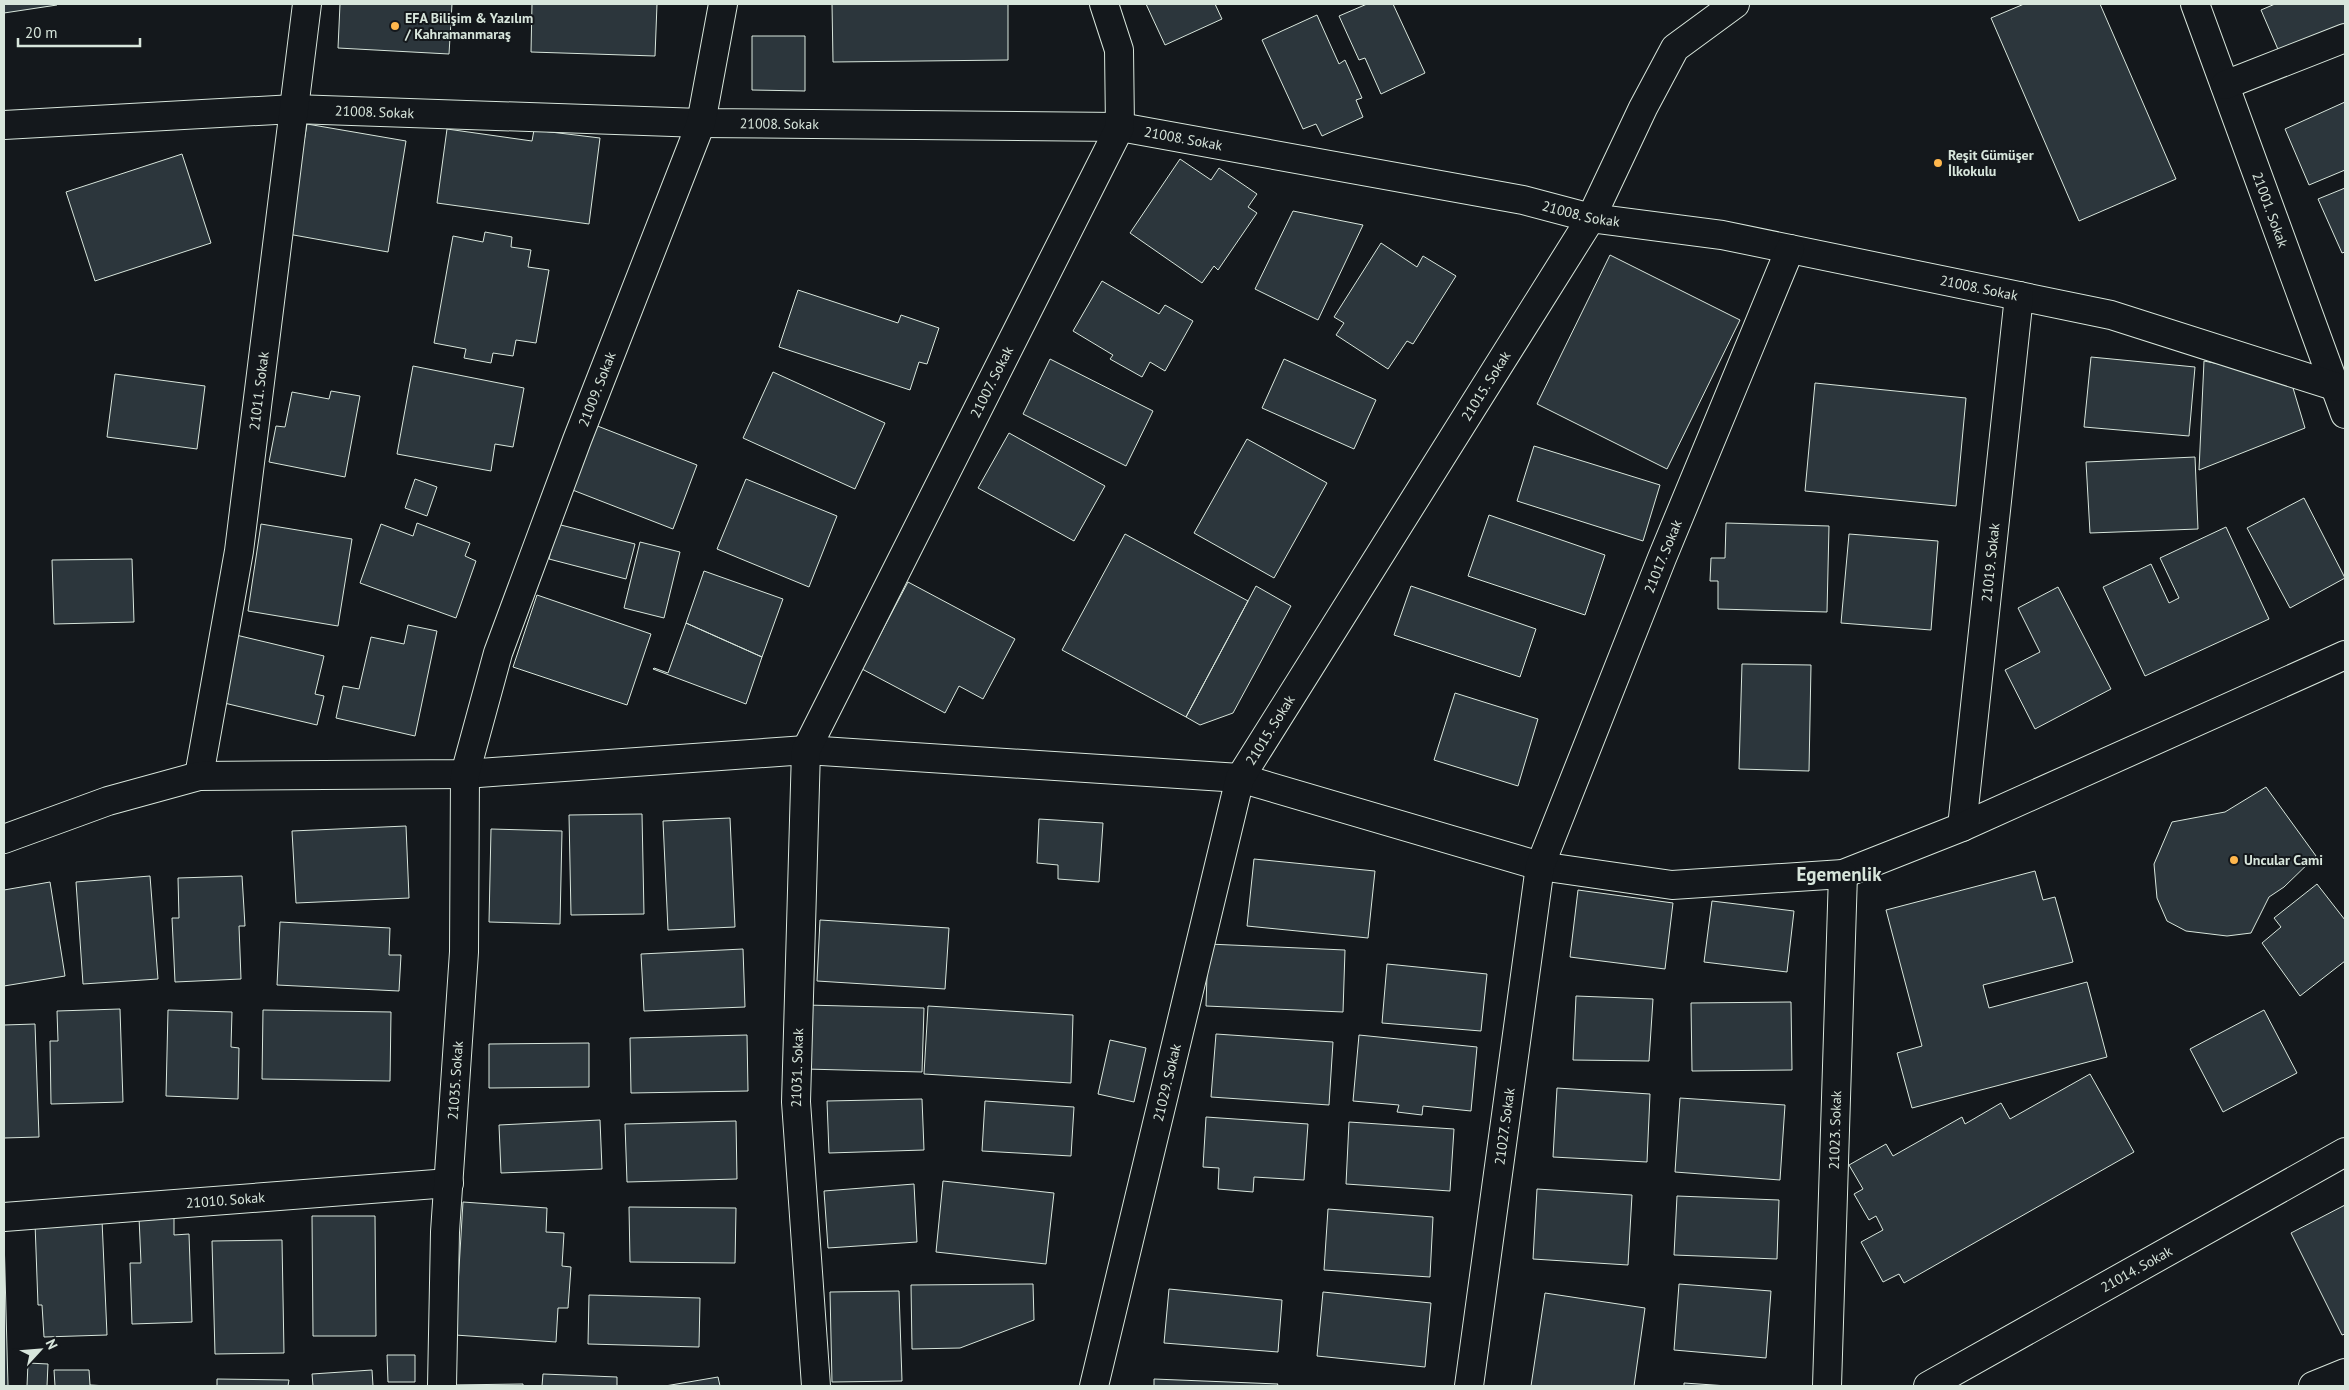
<svg xmlns="http://www.w3.org/2000/svg" width="2349" height="1390" viewBox="0 0 2349 1390" font-family="'PT Sans',sans-serif">
<rect width="100%" height="100%" fill="#14181c"/>
<path fill="#2c363c" stroke="#d8e6dc" d="M4 4H57V5L4 13Z
M340 4H452L449 54 338 48Z
M532 4H657L655 56 531 52Z
M832 4H1008V60L833 62Z
M1146 4H1215L1222 19 1165 45Z
M1367 4H1393L1425 73 1381 94 1365 58 1359 60 1339 16Z
M2024 4H2100L2176 179 2079 221 1991 18Z
M2275 4H2345V26L2280 54 2261 10Z
M1317 15 1339 64 1345 60 1362 98 1356 100 1363 117 1322 136 1316 124 1303 129 1262 40Z
M752 36H805V91L752 90Z
M2345 102V170L2309 185 2285 129Z
M307 124 406 141 388 252 288 234Z
M447 129 532 141 534 130 600 138 589 224 437 203Z
M182 154 211 243 95 281 66 192Z
M1180 159 1211 180 1219 168 1257 194 1248 207 1257 213 1218 270 1214 266 1202 283 1130 233Z
M2345 188V252L2342 253 2318 199Z
M1293 211 1363 225 1318 320 1255 289Z
M485 232 512 237 511 247 531 250 528 267 549 270 536 343 516 340 513 356 493 353 491 363 464 358 466 349 434 343 453 236 483 242Z
M1381 243 1417 267 1423 256 1456 276 1413 344 1407 341 1388 369 1336 335 1344 323 1334 317Z
M1610 255 1740 320 1667 469 1537 404Z
M1102 281 1159 314 1165 305 1193 321 1165 371 1150 362 1142 377 1110 359 1113 355 1073 331Z
M798 290 898 323 901 315 939 328 927 364 919 362 910 390 779 347Z
M2091 357 2195 367 2189 436 2084 427Z
M1050 359 1153 411 1126 466 1023 414Z
M1284 359 1376 400 1354 449 1262 408Z
M2204 361 2290 378 2305 428 2199 470Z
M413 366 524 388 513 447 495 444 491 471 397 454Z
M773 372 885 423 855 489 743 438Z
M115 374 205 386 197 449 107 437Z
M1815 383 1966 398 1956 506 1805 491Z
M331 391 360 396 345 477 269 462 276 426 285 427 292 392 329 399Z
M595 425 697 465 673 529 570 489Z
M1009 433 1105 486 1074 541 978 488Z
M1247 439 1327 483 1274 578 1194 533Z
M1534 446 1660 485 1643 541 1517 501Z
M2195 457 2198 529 2090 533 2086 462Z
M415 479 437 487 427 516 405 508Z
M746 479 837 516 809 587 717 549Z
M2304 498 2345 578 2290 608 2247 528Z
M1489 515 1605 555 1585 615 1468 576Z
M417 523 470 543 465 556 476 561 456 618 360 583 381 524 413 536Z
M1726 523 1829 526 1827 612 1718 609V581H1710L1711 558H1725Z
M261 524 352 539 338 626 248 611Z
M557 524 635 544 626 579 549 559Z
M2226 527 2269 619 2145 676 2103 587 2151 564 2169 603 2179 598 2160 558Z
M1125 534 1248 601 1186 717 1062 650Z
M1849 534 1938 541 1931 630 1841 623Z
M640 542 680 552 664 618 624 608Z
M132 559 134 622 54 624 52 560Z
M704 571 783 599 762 657 686 623Z
M908 582 1015 639 983 699 959 686 945 713 862 669Z
M1256 586 1291 606 1233 713 1200 725 1186 717Z
M1411 586 1536 629 1520 677 1394 635Z
M2058 587 2111 689 2035 729 2005 670 2040 652 2018 608Z
M537 595 651 634 627 705 513 667Z
M686 623 762 657 746 704 653 669 654 668 668 673Z
M408 625 437 631 415 736 336 718 343 686 359 689 371 637 404 644Z
M236 635 324 656 315 694 324 696 317 725 220 702Z
M1742 664 1811 665 1809 771 1739 769Z
M1455 693 1538 719 1518 786 1434 760Z
M2266 787 2316 856 2284 887 2269 897 2251 933 2227 936 2186 931 2167 921 2157 898 2154 864 2172 822 2225 812Z
M642 814 644 914 571 915 569 815Z
M730 818 735 927 668 930 663 821Z
M1039 819 1103 823 1099 882 1058 879V865L1037 863Z
M406 826 409 898 296 903 292 831Z
M491 829 562 831 560 924 489 922Z
M1254 859 1375 871 1368 938 1247 926Z
M2035 871 2043 900 2055 897 2073 962 1983 985 1989 1008 2087 982 2107 1057 1912 1108 1897 1053 1922 1046 1886 910Z
M150 876 158 979 83 984 76 882Z
M242 876 245 926H239L241 979 175 982 172 918H179L178 878Z
M50 882 65 976 4 986V890Z
M2317 884 2345 920V961L2300 996 2262 943 2281 927 2274 918Z
M1578 890 1673 903 1665 969 1570 957Z
M1712 901 1794 911 1787 972 1704 962Z
M820 920 949 928 945 989 817 981Z
M280 922 390 928 389 955H401L399 991 277 985Z
M1208 944 1345 950 1343 1012 1206 1006Z
M743 949 745 1007 644 1011 641 954Z
M1387 964 1487 974 1481 1031 1382 1023Z
M1576 996 1653 999 1649 1061 1573 1060Z
M1791 1002 1792 1070 1692 1071 1691 1003Z
M806 1005 924 1008 922 1072 805 1069Z
M928 1006 1073 1015 1071 1083 924 1074Z
M120 1009 123 1102 51 1104 50 1041H58L57 1011Z
M168 1010 232 1012 231 1047 239 1048 238 1099 166 1096Z
M263 1010 391 1012 390 1081 262 1079Z
M2264 1010 2297 1073 2223 1112 2190 1049Z
M35 1024 39 1137 4 1138V1025Z
M1216 1034 1333 1042 1329 1105 1211 1097Z
M747 1035 748 1091 631 1093 630 1038Z
M1359 1035 1477 1047 1471 1111 1423 1106 1422 1115 1397 1112 1399 1105 1353 1101Z
M1110 1040 1146 1048 1134 1102 1098 1094Z
M589 1043V1087L489 1088V1044Z
M2090 1074 2134 1152 1904 1283 1899 1274 1883 1282 1861 1242 1883 1230 1876 1216 1869 1220 1854 1194 1863 1189 1849 1165 1886 1144 1893 1156 1962 1117 1965 1124 2001 1103 2010 1119Z
M1557 1088 1650 1094 1647 1162 1553 1157Z
M1680 1098 1785 1105 1780 1180 1675 1172Z
M922 1099 924 1150 829 1153 827 1101Z
M985 1101 1074 1107 1071 1156 982 1151Z
M1206 1117 1308 1124 1304 1180 1254 1177 1253 1192 1218 1189 1219 1168 1203 1167Z
M600 1120 602 1169 501 1173 499 1125Z
M736 1121 737 1179 627 1182 625 1124Z
M1349 1122 1454 1129 1450 1191 1346 1184Z
M943 1181 1054 1193 1046 1264 936 1252Z
M914 1184 917 1242 828 1248 824 1191Z
M1537 1189 1632 1195 1628 1265 1533 1259Z
M1677 1196 1779 1200 1777 1259 1674 1255Z
M463 1202 547 1208 546 1232 564 1233 562 1266 571 1267 568 1308H558L556 1342 455 1335Z
M2345 1205V1334L2342 1335 2291 1233Z
M629 1207 736 1208 735 1263 630 1262Z
M1328 1209 1433 1217 1430 1277 1324 1270Z
M174 1216V1235L189 1234 192 1322 132 1324 130 1263H141L139 1217Z
M312 1216H375L376 1336H313Z
M102 1220 107 1335 44 1337 42 1305H38L35 1223Z
M4 1236 8 1386H4Z
M282 1240 284 1353 215 1354 212 1241Z
M1033 1284 1034 1320 960 1348 912 1349 911 1285Z
M1679 1284 1771 1291 1766 1358 1674 1350Z
M1169 1289 1282 1300 1278 1352 1164 1343Z
M899 1291 902 1381 832 1382 830 1292Z
M1323 1292 1431 1303 1425 1367 1317 1356Z
M1545 1293 1645 1308 1634 1386H1531Z
M589 1295 700 1298 699 1347 588 1344Z
M387 1355H415V1382H388Z
M28 1363 48 1364 47 1386H27Z
M54 1370H89L90 1385 108 1386H55Z
M372 1370 373 1386H313L312 1374Z
M543 1374 617 1377V1386H542Z
M718 1377 720 1386H665Z
M217 1379 289 1380 288 1386H217Z
M1154 1379 1278 1384 1277 1386H1154Z
M1684 1383 1728 1386H1684Z
M523 1384V1386H451V1385Z"/>
<g fill="none" stroke-linecap="round" stroke-linejoin="round">
<g stroke="#d8e6dc" stroke-width="30">
<g id="minor">
<path id="s1" d="M2195 4 2345 414"/>
<path d="M2225 85 2345 38"/>
<path id="s2" d="M4 125 294 109 701 123 1120 127 1523 200 1591 218 1722 235 2111 315 2337 387"/>
<path id="s3" d="M199 776 239 551 307 4"/>
<path id="s4" d="M1962 827 2019 296"/>
<path d="M4 839 108 801 199 776 465 774 806 750 1240 778 1540 866 1672 885 1843 874 1962 827 2345 655"/>
<path id="s5" d="M4 1217 449 1183"/>
<path id="s6" d="M442 1386 445 1232 464 952 465 774 498 653 577 440 701 123 723 4"/>
<path id="s7" d="M816 1386 796 1102 806 750 1120 127 1119 50 1104 4"/>
<path id="s8" d="M1094 1386 1240 778 1591 218 1643 108 1675 48 1735 4"/>
<path id="s9" d="M1469 1386 1540 866 1662 558 1790 249"/>
<path id="s10" d="M1827 1386 1843 874"/>
<path id="s11" d="M1928 1386 2345 1152"/>
<path d="M2313 1386 2345 1373"/>
</g>
</g>
<use href="#minor" stroke="#14181c" stroke-width="28"/>
</g>
<g fill="#ffb74d" stroke="#14181c" stroke-width="2">
<circle cx="395" cy="26" r="5"/>
<circle cx="1938" cy="163" r="5"/>
<circle cx="2234" cy="860" r="5"/>
</g>
<g text-anchor="middle" stroke-width="4" stroke-linejoin="round" paint-order="stroke">
<g font-size="14" font-weight="bold" fill="#d8e6dc" stroke="#14181c" text-anchor="start">
<text x="405" y="23">EFA Bilişim &amp; Yazılım<tspan x="405" dy="16">/ Kahramanmaraş</tspan></text>
<text x="1948" y="160">Reşit Gümüşer<tspan x="1948" dy="16">İlkokulu</tspan></text>
<text x="2244" y="865">Uncular Cami</text>
</g>
<g font-size="14" fill="#d8e6dc" stroke="#14181c">
<text dy="5" stroke="none"><textPath href="#s2" startOffset="371">21008. Sokak</textPath></text>
<text dy="5" stroke="none"><textPath href="#s2" startOffset="776">21008. Sokak</textPath></text>
<text dy="5" stroke="none"><textPath href="#s2" startOffset="1181">21008. Sokak</textPath></text>
<text dy="5" stroke="none"><textPath href="#s1" startOffset="219">21001. Sokak</textPath></text>
<text dy="5" stroke="none"><textPath href="#s2" startOffset="1586">21008. Sokak</textPath></text>
<text dy="5" stroke="none"><textPath href="#s2" startOffset="1991">21008. Sokak</textPath></text>
<text dy="5" stroke="none"><textPath href="#s7" startOffset="1049">21007. Sokak</textPath></text>
<text dy="5" stroke="none"><textPath href="#s8" startOffset="1088">21015. Sokak</textPath></text>
<text dy="5" stroke="none"><textPath href="#s6" startOffset="1020">21009. Sokak</textPath></text>
<text dy="5" stroke="none"><textPath href="#s3" startOffset="390">21011. Sokak</textPath></text>
<text dy="5" stroke="none"><textPath href="#s9" startOffset="858">21017. Sokak</textPath></text>
<text dy="5" stroke="none"><textPath href="#s4" startOffset="266">21019. Sokak</textPath></text>
<text dy="5" stroke="none"><textPath href="#s8" startOffset="682">21015. Sokak</textPath></text>
<text dy="5" stroke="none"><textPath href="#s7" startOffset="319">21031. Sokak</textPath></text>
<text dy="5" stroke="none"><textPath href="#s6" startOffset="306">21035. Sokak</textPath></text>
<text dy="5" stroke="none"><textPath href="#s8" startOffset="312">21029. Sokak</textPath></text>
<text dy="5" stroke="none"><textPath href="#s9" startOffset="262">21027. Sokak</textPath></text>
<text dy="5" stroke="none"><textPath href="#s10" startOffset="256">21023. Sokak</textPath></text>
<text dy="5" stroke="none"><textPath href="#s5" startOffset="222">21010. Sokak</textPath></text>
<text dy="5" stroke="none"><textPath href="#s11" startOffset="239">21014. Sokak</textPath></text>
</g>
<g font-size="19" font-weight="bold" fill="#d8e6dc" stroke="#14181c">
<text x="1839" y="881">Egemenlik</text>
</g>
</g>
<rect width="2349" height="1390" fill="none" stroke="#d8e6dc" stroke-width="10"/>
<g transform="translate(40 1350) rotate(64)" stroke="#14181c" stroke-width="4" paint-order="stroke">
<path d="M0-4L9 19L0 12L-9 19Z" fill="#d8e6dc"/>
<text y="-8" font-size="14" font-weight="bold" text-anchor="middle" fill="#d8e6dc">N</text>
</g>
<path d="M18 38v8h122v-8" fill="none" stroke="#d8e6dc" stroke-width="2.5"/>
<text x="25" y="38" font-size="15" fill="#d8e6dc" stroke="#14181c" stroke-width="4" paint-order="stroke">20 m</text>
</svg>
